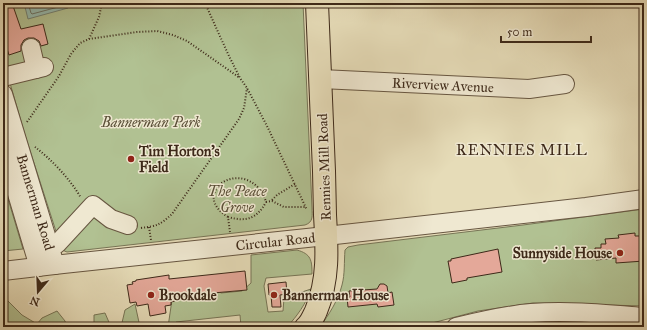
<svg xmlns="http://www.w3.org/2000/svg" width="647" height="330" viewBox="0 0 647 330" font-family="'IM FELL Great Primer',serif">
<rect width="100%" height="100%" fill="#e6dcb8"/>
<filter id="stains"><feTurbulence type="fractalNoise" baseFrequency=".005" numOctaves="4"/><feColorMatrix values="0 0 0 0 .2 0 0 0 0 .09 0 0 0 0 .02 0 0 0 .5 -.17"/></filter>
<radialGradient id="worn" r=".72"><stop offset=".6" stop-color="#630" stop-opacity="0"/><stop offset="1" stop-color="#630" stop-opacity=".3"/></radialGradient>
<path fill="#b1c192" stroke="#777556" d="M3 3H303L312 208C312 215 314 222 305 225L67 252 62 250 25 135 3 59Z
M3 182 23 249 3 251Z
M644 209V306L533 303 478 311 417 327H320C329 314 338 301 342 285 345 274 344 262 345 250L348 247 358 245 523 225Z
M297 250C311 254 312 260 312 274L266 278 264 286 268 312 283 311 284 298 311 289C306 304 297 316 287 327H241L240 315 176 322 177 327H168L173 293 189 291 192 300C203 301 209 297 216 289L221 293 242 291 251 283V255Z
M3 296 22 315 37 324 42 318 57 311 65 321 67 327H3Z
M135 304 140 327H121L125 310Z
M105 313 111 327H94V315Z
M541 324 621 327H510L522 325Z"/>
<path fill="#96bbb0" stroke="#728174" d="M24 3H66L68 8 28 19Z"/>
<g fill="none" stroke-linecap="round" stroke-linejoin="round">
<path stroke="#6a7264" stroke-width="1" d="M28 3 31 13 32 14 62 6 63 3"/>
</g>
<path fill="#e4a899" stroke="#3d2919" d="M3 3H12L21 29 43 24 48 44 41 46 39 41 34 38H28L24 40 21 45V51L9 55 3 36Z
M635 233V236H644V261L616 263V258L596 260 595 248H601V244H606L605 239 619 238 618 235Z
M498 249 502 272 467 278V280L452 283 448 261H451V259Z
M245 271 247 290 213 293V294L205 295 203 298H197L195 296 174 297 175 301 171 302V305L165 306 166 313 150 316 148 304 137 306 136 302 130 303 127 285 133 284 132 282 136 281V280L169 275V279Z
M286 282 287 294 280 295 281 307H272L271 295H269L268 284Z
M380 284H384L387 286 388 293 392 292 394 305 378 307 377 304 348 307 347 297H350L349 291 377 289Z"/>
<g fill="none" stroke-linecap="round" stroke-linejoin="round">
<g stroke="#675641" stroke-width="20">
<g id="minor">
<path d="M31 48 36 69"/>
<path d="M3 77 44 67"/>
<path id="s1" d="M321 79 529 89 565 84"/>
<path id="s2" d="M3 94 55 265"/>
<path d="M3 147 39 267"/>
<path d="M49 245 57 244 93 205 111 219 128 225"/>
<path id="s3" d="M3 271 63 264 326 236 586 207 644 199"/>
<path d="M456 327C481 321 506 315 531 313 569 310 607 314 644 317"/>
</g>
</g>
<g stroke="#3d2919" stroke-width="24">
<path id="major" d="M306 327C311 323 313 317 316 311 329 280 327 248 325 215L324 171 317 3"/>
</g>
<path stroke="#3d2919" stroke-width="2" stroke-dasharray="1 2" stroke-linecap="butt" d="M205 3 228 54 240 78 247 88 267 126 307 210
M89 39 99 17 102 3
M27 122 59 76 71 54 80 43 89 39 137 32 157 31 173 35 187 41 240 78
M35 147C51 159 71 180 81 198
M272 200 277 195 295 184
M266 202 272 201 284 207H306
M228 217C190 194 237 159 261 191 263 194 265 198 266 202
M149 227 151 240
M141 228C157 226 160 225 172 214L239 119 244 108 247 88
M230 232 228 217C246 222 257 219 266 202"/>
<use href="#minor" stroke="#efe8d1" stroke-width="18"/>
<use href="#major" stroke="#e6dcb8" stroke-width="22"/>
</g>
<g fill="#8f2418" stroke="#efe8d1" stroke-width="1.5">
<circle cx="131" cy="159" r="4"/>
<circle cx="620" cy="253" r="4"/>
<circle cx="151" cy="295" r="4"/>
<circle cx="274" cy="295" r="4"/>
</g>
<g text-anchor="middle" stroke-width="3" stroke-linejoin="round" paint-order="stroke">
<g font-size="14" fill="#3d2919" stroke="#efe8d1">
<text dy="5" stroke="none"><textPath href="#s1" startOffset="122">Riverview Avenue</textPath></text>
<text transform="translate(324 167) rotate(-92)" y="5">Rennies Mill Road</text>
<text dy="5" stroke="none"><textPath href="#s2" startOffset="113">Bannerman Road</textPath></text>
<text dy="5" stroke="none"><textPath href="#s3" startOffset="274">Circular Road</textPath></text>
</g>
<g font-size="14" font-style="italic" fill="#5a4f37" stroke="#efe8d1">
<text x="151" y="127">Bannerman Park</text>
<text x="237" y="196">The Peace<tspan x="237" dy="16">Grove</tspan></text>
</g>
<g font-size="14" font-weight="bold" fill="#3d2919" stroke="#efe8d1" text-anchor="start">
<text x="139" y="156">Tim Horton's<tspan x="139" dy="16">Field</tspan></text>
<text x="612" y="258" text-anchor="end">Sunnyside House</text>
<text x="159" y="300">Brookdale</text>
<text x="282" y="300">Bannerman House</text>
</g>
<g font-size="15" letter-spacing="1" fill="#3d2919" stroke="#efe8d1">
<text x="522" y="155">RENNIES MILL</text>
</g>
</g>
<rect width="647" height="330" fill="none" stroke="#e6dcb8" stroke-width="16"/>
<rect x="4" y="4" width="639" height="322" fill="none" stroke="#3d2919" stroke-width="2"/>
<rect x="8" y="8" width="631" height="314" fill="none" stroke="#3d2919"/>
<g transform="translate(38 292) rotate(199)" stroke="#efe8d1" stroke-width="3" paint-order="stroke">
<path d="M0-3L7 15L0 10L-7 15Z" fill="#3d2919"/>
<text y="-6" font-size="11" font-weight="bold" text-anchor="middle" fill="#3d2919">N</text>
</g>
<path d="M501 36v6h90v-6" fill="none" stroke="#3d2919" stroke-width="2"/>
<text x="507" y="36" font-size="12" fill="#3d2919" stroke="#efe8d1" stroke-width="3" paint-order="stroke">50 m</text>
<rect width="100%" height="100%" filter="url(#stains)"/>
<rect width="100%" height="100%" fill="url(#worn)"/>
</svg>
